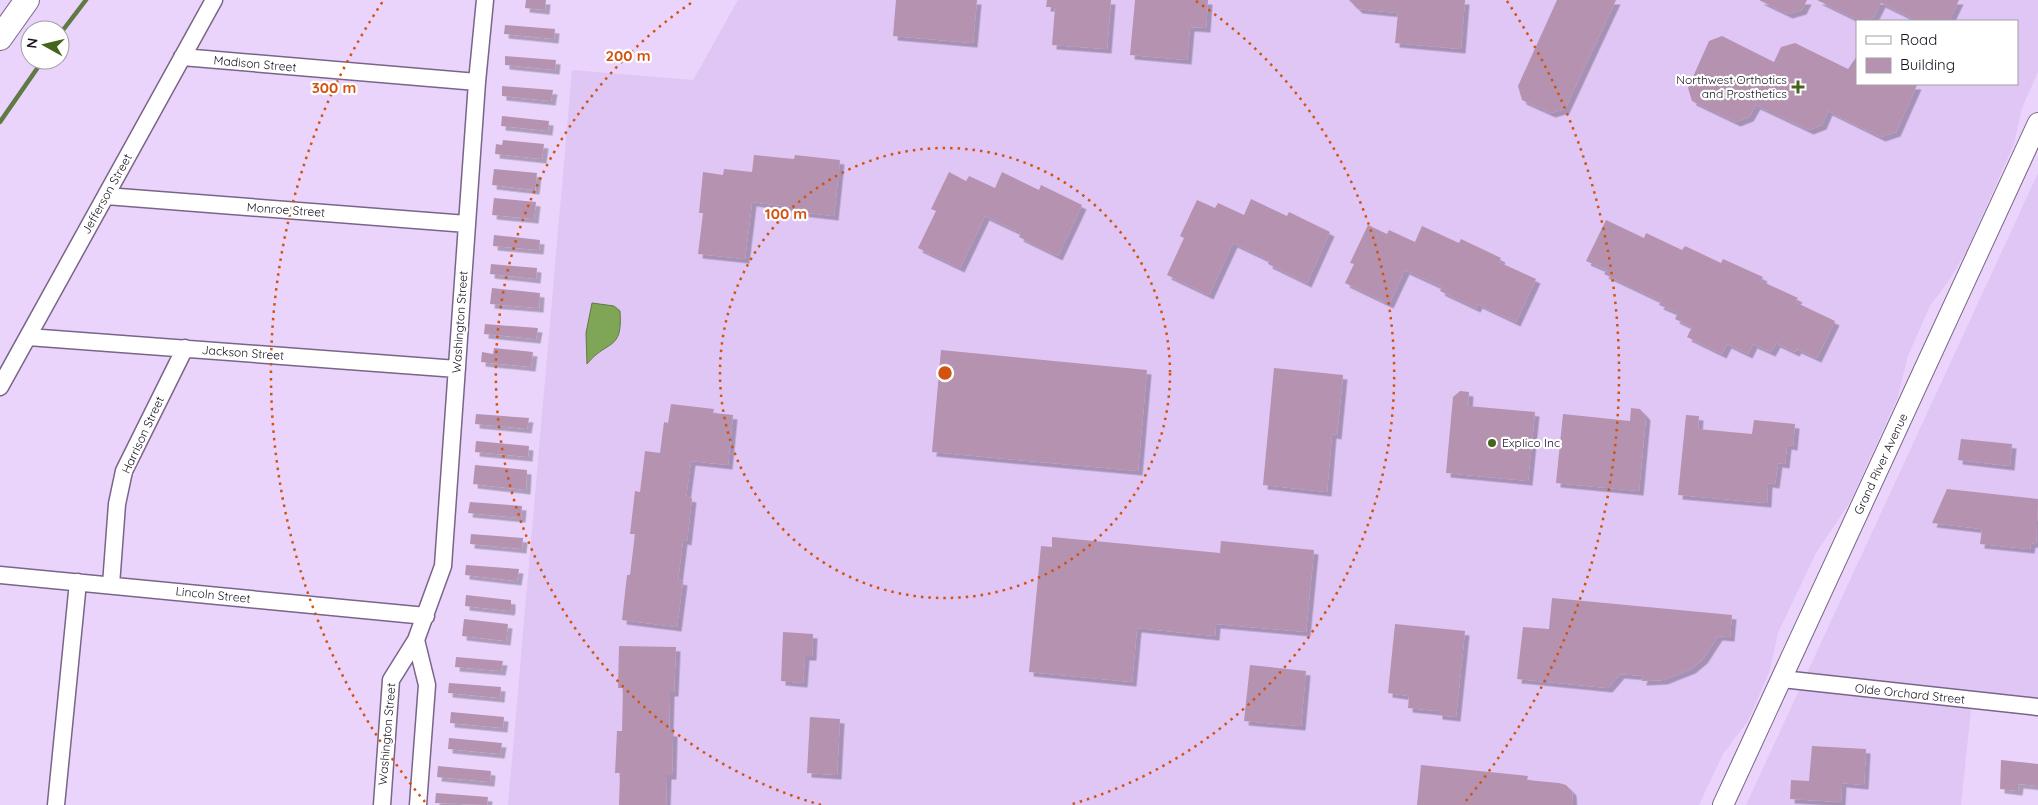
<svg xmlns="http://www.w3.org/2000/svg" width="2038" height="805" viewBox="0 0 2038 805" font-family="Quicksand,sans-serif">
<defs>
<filter id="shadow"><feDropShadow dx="4.5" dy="4.5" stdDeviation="0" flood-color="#0004"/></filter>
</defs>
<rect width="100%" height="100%" fill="#ead4fc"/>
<path fill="#e0c6f5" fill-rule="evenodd" d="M738 0H2038V72L2022 108 2014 144 1967 250 1948 282 1930 306 1908 356 1897 399 1850 502 1816 553 1778 633 1770 670 1755 705 1748 721 1723 754 1699 805H508L572 70 693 80ZM1857 21H2017V84H1857Z
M2038 173V698L1973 691 1961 805H1746Z"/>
<path fill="#7fa656" stroke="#607945" d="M592 303 614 306 620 311C623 352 607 339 587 364L586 333Z"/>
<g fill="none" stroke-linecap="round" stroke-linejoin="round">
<path stroke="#607945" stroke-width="4.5" d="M60 34 86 0
M0 122 43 60"/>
</g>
<path fill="#b592b0" filter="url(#shadow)" d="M526 0H546L545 10 525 8Z
M896 0H977L973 43 893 36Z
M1047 0H1111L1107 49 1052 45 1055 7H1046Z
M1135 0H1208L1206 28 1190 27 1187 60 1130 55Z
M1349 0H1465L1461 49 1395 43 1398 13 1358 9Z
M1557 0H1616L1565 109 1551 113 1522 100 1518 86Z
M1759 0H1807L1802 10 1788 14Z
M1817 0H1959L1949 21H1918L1881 3 1874 17 1860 21Z
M505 25 555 29 554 39 504 34Z
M1722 36 1774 62 1781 47 1795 43 1848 69 1857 56V84L1917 85 1896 132 1881 137 1828 111 1822 125 1809 130 1756 105 1749 117 1736 122 1692 101 1688 88 1709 41Z
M505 56 556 60 555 70 505 65Z
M502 86 553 90 551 101 502 96Z
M502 116 549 121 548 131 501 126Z
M503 140 544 144 542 159 495 154 496 144 502 145Z
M754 155 794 159 795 155 840 160 834 216 791 211V207L752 202 745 259 698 254 703 213H699L703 172 723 175 724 169 752 172Z
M494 169 537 173 535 190 492 185Z
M949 172 966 181 969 176 995 188 1002 172 1039 190 1041 185 1082 205 1058 256 1019 237 1021 233 985 216 960 268 918 248 936 211 931 209Z
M494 198 536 202 534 219 492 215Z
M1251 199 1287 216 1289 212 1330 232 1307 283 1268 264 1269 260 1233 243 1209 295 1167 275 1184 238 1180 236 1197 200 1215 208 1218 203 1244 215Z
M1606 220 1644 238 1646 233 1682 250 1685 246 1721 263 1723 259 1763 277 1761 281 1798 298 1795 302 1835 321 1817 358 1797 349 1795 352 1776 343 1771 352 1753 344 1748 354 1727 344 1722 354 1687 337 1692 327 1675 319 1678 313 1659 305 1661 301 1604 274 1607 270 1586 261Z
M1368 225 1387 234 1389 230 1415 242 1422 226 1459 243 1461 239 1501 258 1499 262 1536 279 1516 322 1478 304 1476 308 1440 291 1442 287 1405 270 1389 304 1345 283 1354 264 1350 263Z
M494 235 540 240 539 250 493 246Z
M491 264 537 268 536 279 490 274Z
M492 288 540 293 539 308 490 304Z
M485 324 538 328 536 339 484 334Z
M494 348 533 352 531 367 481 362 482 352 493 354Z
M941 350 1147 370 1138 471 932 452Z
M1274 368 1343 375 1337 435 1332 434 1327 492 1263 485Z
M1460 391 1469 392 1468 406 1535 412 1528 481 1446 473 1453 397Z
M671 404 714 409 713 413 733 415 728 465 691 461 686 497 692 498 687 541 683 540 678 580 683 581 677 627 622 620 627 575H630L635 534H630L635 491 640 492 645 451 660 453 664 422 668 423Z
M1631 408 1640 409 1646 416 1639 491 1556 483 1563 414 1630 421Z
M476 414 529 418 527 429 475 424Z
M1686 415 1699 416 1698 429 1752 434 1754 420 1795 424 1793 446 1787 445 1785 464 1778 463 1775 484 1768 483 1767 503 1678 495Z
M1961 439 2012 444 2010 466 1958 460Z
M476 441 529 446 528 457 475 452Z
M475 465 527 470 526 490 473 484Z
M1947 489 2038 499 2036 544 2031 543 2030 549 1980 544 1982 529 1932 523Z
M470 502 522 506 521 518 468 513Z
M471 534 523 538 522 549 470 544Z
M1052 537 1220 553 1221 541 1314 550 1306 632 1216 624 1215 636 1137 628 1132 682 1029 672 1041 546 1052 547Z
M466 565 519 569 517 581 465 575Z
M466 595 511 600V608L510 611 465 606Z
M1552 598 1732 615 1730 637 1718 636 1703 659 1691 669 1663 680 1642 681 1643 676 1620 674 1608 688 1517 679 1523 627 1549 629Z
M464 619 508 624 506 641 462 636Z
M1395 624 1465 631 1456 717 1438 715V711L1408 708 1409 696 1388 693Z
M783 632 813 634 812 656H805L803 683 781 681Z
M619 646 676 647 674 692H670L669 732H673L672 775H667L666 805H619L620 773H615L617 731H622L623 688H618Z
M456 657 503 661 501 671 455 667Z
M1250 665 1306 671 1301 726 1244 721Z
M449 683 501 687 500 698 448 693Z
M451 712 504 717 503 728 450 723Z
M810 717 840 719 837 775 807 773Z
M449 738 502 743 500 754 448 749Z
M1812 746 1866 749 1864 785 1842 783 1841 802 1790 799 1791 780 1809 781Z
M2001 760 2038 764V786L2019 784 2018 791 2000 789Z
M1421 765 1528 776 1527 780 1559 783 1566 785 1572 791 1573 805H1417Z
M438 766 491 771 490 782 437 777Z
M436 793 488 797 487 805 435 803Z"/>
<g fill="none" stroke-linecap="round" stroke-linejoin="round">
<g stroke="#796588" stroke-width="19">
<path id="minor" d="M182 57 477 82
M106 196 467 224
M28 337 457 369
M0 387 214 0
M0 575 426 616
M111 585 117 504 124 471 185 348
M416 640 427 685 418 805
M1782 679 2038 707
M56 805 78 582
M382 805 391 680 416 640 443 566 477 82 485 0"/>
</g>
<g stroke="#796588" stroke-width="22">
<path id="major" d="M1723 805 2038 123"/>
</g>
<g stroke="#796588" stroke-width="26">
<path id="highway" d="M0 38 27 0"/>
</g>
<use href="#minor" stroke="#fff" stroke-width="16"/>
<use href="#major" stroke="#fff" stroke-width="20"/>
<use href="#highway" stroke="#fff" stroke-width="24"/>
</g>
<g fill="none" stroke="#d3520e" stroke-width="2.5" stroke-dasharray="2.5 5">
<circle cx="945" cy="373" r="225"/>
<path d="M821 805A449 449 0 0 1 694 1M1196 1A449 449 0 0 1 1069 805"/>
<path d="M425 802A674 674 0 0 1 383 1M1507 1A674 674 0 0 1 1465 802"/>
</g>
<g fill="#44651b" stroke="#fff" stroke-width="2">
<path d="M1795.5 79.5h5v5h5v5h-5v5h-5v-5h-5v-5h5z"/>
<circle cx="1492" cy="443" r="5"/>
</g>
<g text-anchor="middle" stroke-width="4.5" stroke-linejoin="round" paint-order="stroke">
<g font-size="12" fill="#17101d" stroke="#fff">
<text transform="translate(255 64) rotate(5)" y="4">Madison Street</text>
<text transform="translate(107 194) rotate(-61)" y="4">Jefferson Street</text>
<text transform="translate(286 210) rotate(4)" y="4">Monroe Street</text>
<text transform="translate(460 322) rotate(-86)" y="4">Washington Street</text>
<text transform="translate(243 353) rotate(4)" y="4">Jackson Street</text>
<text transform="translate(143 435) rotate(-65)" y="4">Harrison Street</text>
<text transform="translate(1881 464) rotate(-65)" y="4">Grand River Avenue</text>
<text transform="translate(213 595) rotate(6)" y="4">Lincoln Street</text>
<text transform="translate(1910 694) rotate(6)" y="4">Olde Orchard Street</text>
<text transform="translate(387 734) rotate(-85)" y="4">Washington Street</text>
</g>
<g font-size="12" fill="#17101d" stroke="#fff" text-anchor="end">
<text x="1787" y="84">Northwest Orthotics<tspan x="1787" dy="14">and Prosthetics</tspan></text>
<text x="1502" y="447" text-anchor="start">Explico Inc</text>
</g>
</g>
<circle cx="945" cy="373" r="8" fill="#d3520e" stroke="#fff" stroke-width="2.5"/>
<g font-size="15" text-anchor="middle" font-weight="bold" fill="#d3520e" stroke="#fff" stroke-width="4.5" stroke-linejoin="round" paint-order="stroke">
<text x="628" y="61">200 m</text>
<text x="334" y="93">300 m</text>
<text x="786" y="219">100 m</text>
</g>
<rect x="1856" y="20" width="162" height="65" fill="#ffffff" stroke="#a29fa5"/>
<rect x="1866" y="36" width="25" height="8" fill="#ffffff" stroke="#a29fa5"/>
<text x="1900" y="45" font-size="15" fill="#17101d">Road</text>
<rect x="1866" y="58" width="25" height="15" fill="#b592b0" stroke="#a29fa5"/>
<text x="1900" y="70" font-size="15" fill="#17101d">Building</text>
<g transform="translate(45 45) rotate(278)"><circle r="24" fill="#ffffff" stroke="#a29fa5"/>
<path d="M0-4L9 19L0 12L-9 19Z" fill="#44651b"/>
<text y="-8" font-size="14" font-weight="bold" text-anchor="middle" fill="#17101d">N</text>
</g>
</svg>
